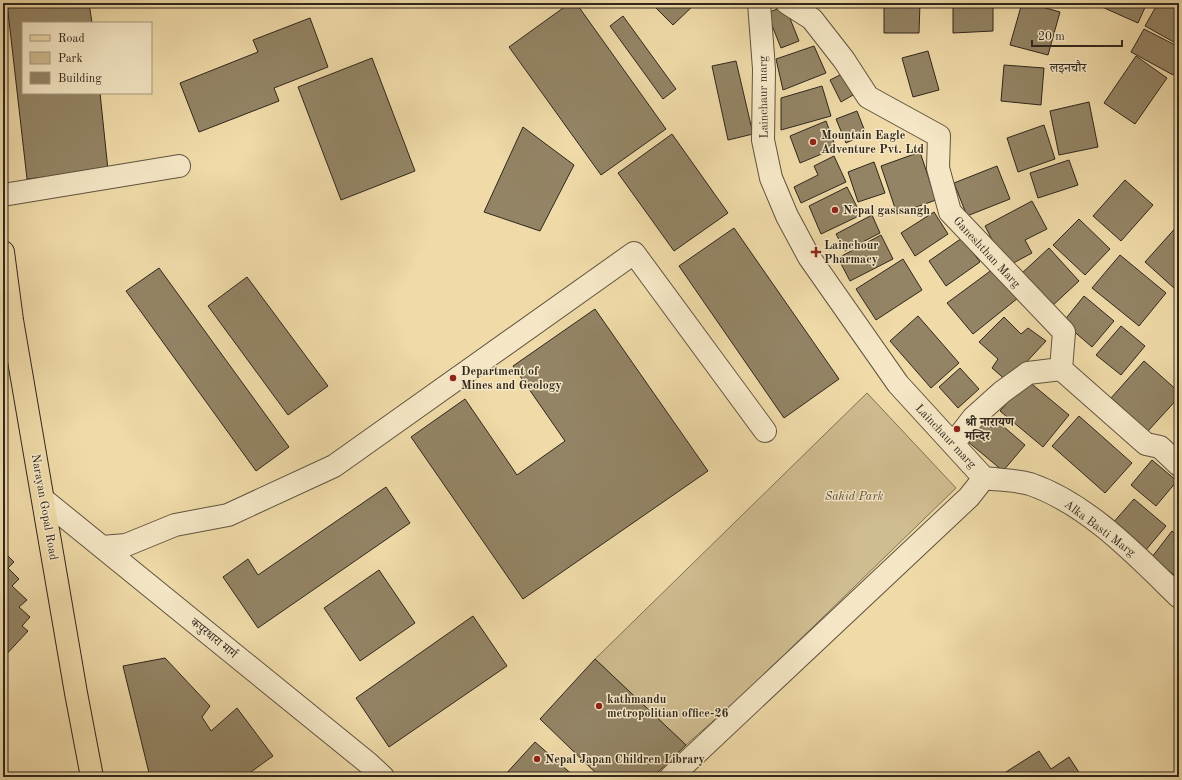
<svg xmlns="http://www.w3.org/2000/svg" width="1182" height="780" viewBox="0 0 1182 780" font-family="'Old Standard TT','Noto Serif Devanagari',serif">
<rect width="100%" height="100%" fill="#efdaa8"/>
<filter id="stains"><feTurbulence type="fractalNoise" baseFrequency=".005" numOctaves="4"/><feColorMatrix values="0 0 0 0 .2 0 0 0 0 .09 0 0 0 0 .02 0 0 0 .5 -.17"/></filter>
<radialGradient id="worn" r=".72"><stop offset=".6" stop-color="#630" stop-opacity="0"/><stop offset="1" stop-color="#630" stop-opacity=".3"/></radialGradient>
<path fill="#cfbc90" stroke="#807256" d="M867 393 956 488 749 689 686 745 595 659Z"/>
<path fill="#938465" stroke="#30271c" d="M7 3H89L92 23H23V93H100L108 170 27 179Z
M570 3H576L666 129 601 175 509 47Z
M651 3H694L695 4 673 25Z
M884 3H920L919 33H884Z
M993 3V31L953 33V4Z
M1022 3H1028L1060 12 1048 55 1010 45Z
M1093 3H1147L1138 23Z
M1158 3H1172L1179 7V45L1145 26Z
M785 6 799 41 781 48 767 13Z
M623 16 676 89 663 99 610 26Z
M310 18 328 67 274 88 279 101 199 132 180 83 258 52 253 40Z
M1144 29 1179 47V65L1173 75 1131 52Z
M814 46 826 73 783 90 776 59Z
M928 51 939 90 913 97 902 58Z
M1136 56 1167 78 1135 124 1104 103Z
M372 58 415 171 341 200 298 87Z
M736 61 753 134 728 140 712 66Z
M1004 65 1044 68 1041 105 1001 101Z
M842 74 853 95 841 102 830 80Z
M822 86 831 116 781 130V98Z
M1089 102 1098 147 1059 155 1050 111Z
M857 111 866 134 846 143 836 119Z
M826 121 836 148 800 163 790 136Z
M1044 125 1055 159 1018 172 1007 138Z
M523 127 574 165 540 231 484 212Z
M672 134 728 213 674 251 618 173Z
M920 152 936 200 897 214 881 166Z
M834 156 846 182 801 203 794 187 818 175 814 166Z
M1069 160 1078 185 1038 198 1030 173Z
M874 162 885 193 858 202 848 172Z
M997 166 1010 199 967 216 954 183Z
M1125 180 1153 205 1121 241 1093 216Z
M847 187 861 215 821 234 809 206Z
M1032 201 1047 229 1025 240 1032 253 1006 267 985 226Z
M934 212 948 234 915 256 901 233Z
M872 215 880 233 845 251 836 234Z
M1079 219 1110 249 1085 275 1053 245Z
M1179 224V282L1174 288 1145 262Z
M734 228 839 379 784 418 679 266Z
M881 235 893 259 850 281 838 258Z
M962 238 980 262 946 286 929 261Z
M1049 248 1079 281 1051 307 1021 274Z
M1120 255 1166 293 1139 326 1092 288Z
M903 259 922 290 876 320 856 289Z
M159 268 289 447 256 471 126 291Z
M993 269 1018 298 973 334 947 303Z
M247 277 328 386 288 415 208 306Z
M1084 296 1114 321 1092 347 1063 322Z
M595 309 708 471 523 599 411 437 465 399 517 475 565 441 513 366Z
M918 316 959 363 931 388 890 341Z
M1004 317 1021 334 1028 328 1046 341 1008 382 992 368 998 359 979 342Z
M1121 326 1145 346 1121 375 1096 355Z
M1144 361 1179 392V397L1148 431 1111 398Z
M960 368 979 389 958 408 939 387Z
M1027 380 1069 415 1043 447 1000 411Z
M990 415 1025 445 1003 471 967 441Z
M1079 416 1132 463 1105 493 1052 446Z
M1152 460 1177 481 1156 506 1131 485Z
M386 487 410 523 258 628 223 577 248 559 258 575Z
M1134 499 1166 526 1145 551 1112 524Z
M1172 531 1179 537V579L1152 557Z
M3 551 14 562 8 568 19 579 12 586 27 600 19 607 30 617 22 626 28 631 3 658Z
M379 570 415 623 360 661 324 608Z
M473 616 507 666 389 747 356 698Z
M165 658 210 706 202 717 211 731 237 708 273 756 244 777H150L123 666Z
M595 659 686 745 653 777H600L540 719Z
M535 742 575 777H503Z
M1039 751 1051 769 1069 757 1082 777H998Z"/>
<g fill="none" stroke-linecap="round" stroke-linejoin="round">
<g stroke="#60543f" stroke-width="24">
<path id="minor" d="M759 3 764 69 763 140 771 178 787 216 809 257 898 384 984 478
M787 3 812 19 844 60 868 97 939 136 938 168 950 212 1064 332 1061 369
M3 195 179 166
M953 444 973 418 1002 392 1028 373 1061 369 1146 444 1160 447 1179 465
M984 478C998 480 1017 480 1030 484 1088 504 1136 555 1179 597
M44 500 368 763 383 777
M102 547 126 545 175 525 228 515 334 466 634 253 765 431
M671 777 969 497 984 478"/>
</g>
<g stroke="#30271c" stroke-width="24">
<path id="major" d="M3 252 12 320 76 693 92 777"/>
</g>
<use href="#minor" stroke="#f5e7c6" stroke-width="22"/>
<use href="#major" stroke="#efdaa8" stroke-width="22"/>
</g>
<g fill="#8f2418" stroke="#f5e7c6" stroke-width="1.5">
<circle cx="813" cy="142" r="4"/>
<circle cx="835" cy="210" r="4"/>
<path d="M814 246h4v4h4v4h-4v4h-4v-4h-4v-4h4z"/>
<circle cx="453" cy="378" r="4"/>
<circle cx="957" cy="429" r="4"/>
<circle cx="599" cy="706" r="4"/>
<circle cx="537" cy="759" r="4"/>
</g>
<g text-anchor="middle" stroke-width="3" stroke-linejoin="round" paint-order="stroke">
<g font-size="12" fill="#30271c" stroke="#f5e7c6">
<text transform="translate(763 97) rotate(-91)" y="4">Lainchaur marg</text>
<text transform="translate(987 252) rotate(47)" y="4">Ganeshthan Marg</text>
<text transform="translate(946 436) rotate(47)" y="4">Lainchaur marg</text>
<text transform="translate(45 507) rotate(80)" y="4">Narayan Gopal Road</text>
<text transform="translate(1100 528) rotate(37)" y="4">Alka Basti Marg</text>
<text transform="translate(214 638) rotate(39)" y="4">कपुरधारा मार्ग</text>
</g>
<g font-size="12" font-weight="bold" fill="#30271c" stroke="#f5e7c6" text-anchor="start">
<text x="821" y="139">Mountain Eagle<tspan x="821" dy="14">Adventure Pvt. Ltd</tspan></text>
<text x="843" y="214">Nepal gas sangh</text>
<text x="824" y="249">Lainchour<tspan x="824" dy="14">Pharmacy</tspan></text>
<text x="461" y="375">Department of<tspan x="461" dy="14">Mines and Geology</tspan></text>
<text x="965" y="426">श्री नारायण<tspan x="965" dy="14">मन्दिर</tspan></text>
<text x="607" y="703">kathmandu<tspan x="607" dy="14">metropolitian office-26</tspan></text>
<text x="545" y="763">Nepal Japan Children Library</text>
</g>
<g font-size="12" font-style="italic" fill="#584c39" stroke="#f5e7c6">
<text x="854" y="500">Sahid Park</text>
</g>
<g font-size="13" fill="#30271c" stroke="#f5e7c6">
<text x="1068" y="72">लइनचौर</text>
</g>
</g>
<rect width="1182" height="780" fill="none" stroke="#efdaa8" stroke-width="16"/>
<rect x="4" y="4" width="1174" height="772" fill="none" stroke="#30271c" stroke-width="2"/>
<rect x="8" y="8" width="1166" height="764" fill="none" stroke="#30271c"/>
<rect x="22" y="22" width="130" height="72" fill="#f5e7c6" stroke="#a69a82"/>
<rect x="30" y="35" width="20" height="6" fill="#efdaa8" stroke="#a69a82"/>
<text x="58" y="42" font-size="12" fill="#30271c">Road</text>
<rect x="30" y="52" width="20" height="12" fill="#cfbc90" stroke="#a69a82"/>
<text x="58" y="62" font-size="12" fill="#30271c">Park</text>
<rect x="30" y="72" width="20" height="12" fill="#938465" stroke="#a69a82"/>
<text x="58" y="82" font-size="12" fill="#30271c">Building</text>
<path d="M1032 40v6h90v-6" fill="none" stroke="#30271c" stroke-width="2"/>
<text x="1038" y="40" font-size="12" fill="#30271c" stroke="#f5e7c6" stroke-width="3" paint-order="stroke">20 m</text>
<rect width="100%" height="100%" filter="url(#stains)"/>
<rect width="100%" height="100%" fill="url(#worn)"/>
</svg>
